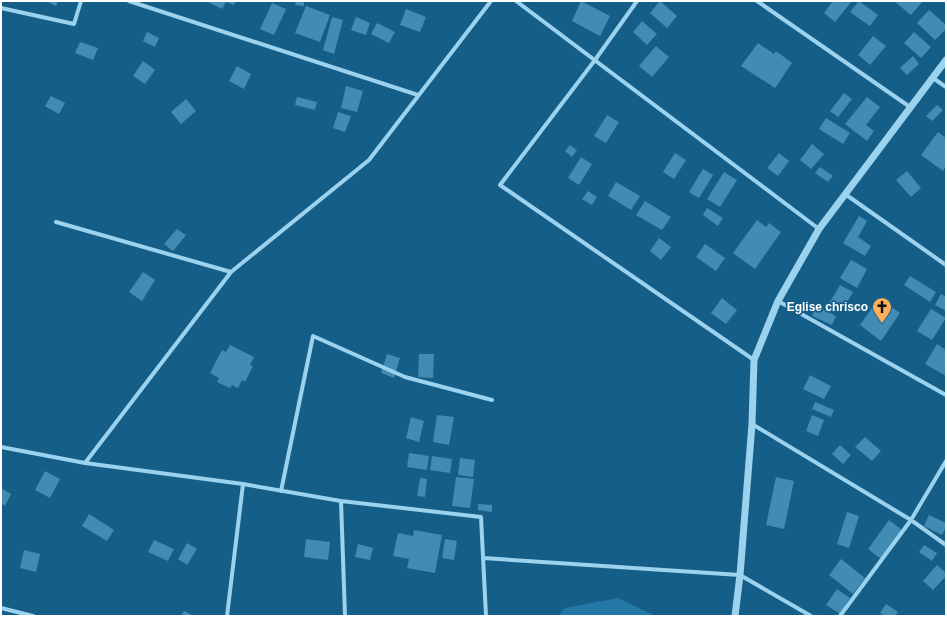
<svg xmlns="http://www.w3.org/2000/svg" width="947" height="617" viewBox="0 0 947 617" font-family="Arial,sans-serif">
<rect width="100%" height="100%" fill="#155e88"/>
<path fill="#2478a5" d="M618 598 656 616H558L565 608Z"/>
<path fill="#428bb3" d="M46 1H58L56 6Z
M209 1H236L234 5 226 2 222 9 208 2Z
M296 1H304V6L295 5Z
M581 1 610 16 600 36 572 21Z
M660 1 677 16 667 28 650 13Z
M833 1H852L835 22 824 13Z
M859 1 878 15 870 26 850 12Z
M894 1H923L911 15Z
M272 3 286 9 274 35 260 29Z
M306 6 330 15 320 42 295 33Z
M406 9 426 17 420 32 400 25Z
M929 10 946 25V29L935 40 917 23Z
M332 17 343 20 334 54 323 50Z
M356 17 370 23 366 35 351 30Z
M642 21 657 34 647 45 633 32Z
M377 23 395 32 389 43 371 34Z
M147 32 159 38 155 47 143 41Z
M914 32 931 47 921 58 904 43Z
M873 36 886 46 870 65 858 55Z
M80 42 98 48 93 60 75 53Z
M758 43 774 54 776 51 792 63 775 88 741 66Z
M656 46 669 57 652 77 639 66Z
M913 56 919 64 907 75 900 68Z
M143 61 155 70 145 84 133 76Z
M237 66 251 74 244 89 229 81Z
M346 86 363 91 357 112 341 108Z
M844 93 852 99 838 117 830 111Z
M51 96 65 103 59 114 45 106Z
M297 97 317 102 315 110 295 105Z
M867 97 880 107 866 125 874 131 867 141 845 124Z
M186 99 196 111 181 124 171 112Z
M937 105 943 110 932 121 926 116Z
M338 112 351 116 345 132 333 128Z
M607 115 619 122 606 143 594 136Z
M826 118 850 133 843 144 819 129Z
M938 132 946 138V166L943 171 921 155Z
M812 144 824 154 811 169 800 160Z
M570 145 577 150 572 157 565 151Z
M675 153 686 160 674 179 663 172Z
M779 153 789 161 778 176 767 168Z
M581 157 592 164 579 185 568 178Z
M820 167 833 176 828 182 815 173Z
M703 169 713 175 699 198 689 192Z
M907 171 921 188 911 197 896 180Z
M724 172 737 180 720 207 707 199Z
M616 182 640 196 631 210 608 196Z
M588 191 597 197 592 205 582 199Z
M645 201 671 217 662 230 636 215Z
M707 208 723 218 718 226 703 215Z
M859 216 867 221 858 237 871 246 865 256 843 243Z
M757 220 766 227 769 223 781 232 755 269 733 253Z
M177 229 186 235 173 251 164 244Z
M659 238 671 247 661 260 650 251Z
M705 244 725 258 716 271 696 257Z
M851 260 867 269 857 288 840 278Z
M143 272 155 280 142 301 129 292Z
M910 276 936 292 930 302 904 285Z
M840 285 853 292 841 312 828 305Z
M941 294 946 297V311L935 305Z
M722 298 737 310 726 324 711 313Z
M879 298 900 313 881 341 860 325Z
M816 306 836 316 832 325 812 316Z
M931 309 946 318 932 340 917 331Z
M937 344 946 350V376L925 364Z
M230 345 254 357 250 365 253 366 245 382 242 380 238 388 232 385 230 388 217 382 219 378 210 373 222 350 226 352Z
M387 354 400 358 394 378 381 373Z
M419 354H434L433 378 418 377Z
M810 375 831 386 824 399 803 389Z
M815 402 834 410 831 417 812 409Z
M437 415 454 417 449 445 433 442Z
M812 415 824 420 818 436 806 431Z
M411 417 424 421 419 442 406 438Z
M865 437 881 451 872 461 855 447Z
M840 445 851 455 843 464 832 454Z
M409 453 429 456 427 470 407 467Z
M432 456 452 459 450 473 430 470Z
M460 458 475 460 473 477 458 475Z
M45 471 60 479 50 498 35 490Z
M456 477 474 479 470 508 452 506Z
M776 477 794 481 784 529 766 525Z
M420 478 427 479 425 497 417 496Z
M1 488 11 494 5 506 1 503Z
M478 504 492 505V512L478 510Z
M847 512 859 516 849 548 837 544Z
M89 514 114 530 107 541 82 526Z
M929 515 946 523V527L942 535 924 526Z
M889 520 902 530 881 559 868 549Z
M414 530 442 535 435 573 407 568 409 559 393 556 398 533 413 536Z
M306 539 330 542 328 560 304 557Z
M445 539 457 541 454 560 442 558Z
M154 540 174 549 168 561 148 552Z
M187 543 197 549 187 565 178 559Z
M358 544 373 548 370 560 355 557Z
M924 545 937 553 932 561 919 552Z
M24 550 40 554 36 572 20 568Z
M841 559 865 578 853 594 829 575Z
M937 565 946 573V576L933 590 923 581Z
M837 589 850 598 840 614 826 605Z
M886 604 898 612 895 616H884L880 613Z
M184 611 192 615 191 616H181Z"/>
<g fill="none" stroke-linecap="round" stroke-linejoin="round">
<path stroke="#9bd2ee" stroke-width="4" d="M129 1 418 95
M516 1 819 229
M637 1 595 60 500 185 754 360
M757 1 910 107
M1 8 74 24 81 1
M933 78 946 87
M845 194 946 265
M56 222 231 272
M778 301 946 395
M752 424 911 520 946 545
M1 447 85 463 243 484 341 501 481 517 486 616
M85 463 231 272 369 160 491 1
M281 491 313 336 405 377 492 400
M341 501 345 616
M483 558 740 575 811 616
M1 608 33 616
M227 616 243 484
M840 616 911 520 946 461"/>
<path stroke="#9bd2ee" stroke-width="7" d="M735 616 740 575 752 424 754 360 778 301 819 229 946 60"/>
</g>
<defs>
<g id="church-pin" transform="scale(1)"><path d="M0 17L-7.5 6A9.5 9.5 0 1 1 7.5 6Z" fill="#ffae59" stroke="#155e88"/><path d="M-1.2-6h2.4v3.5h3.3v2.4h-3.3V6h-2.4V-.1h-3.3v-2.4h3.3Z" fill="#111"/></g>
</defs>
<g fill-rule="evenodd">
<use href="#church-pin" x="882" y="307"/>
</g>
<g text-anchor="middle" stroke-width="3.5" stroke-linejoin="round" paint-order="stroke">
<g font-size="12" font-weight="bold" fill="#fff" stroke="#155e88" text-anchor="end">
<text x="868" y="311">Eglise chrisco</text>
</g>
</g>
<rect width="947" height="617" fill="none" stroke="#ffffff" stroke-width="4"/>
</svg>
